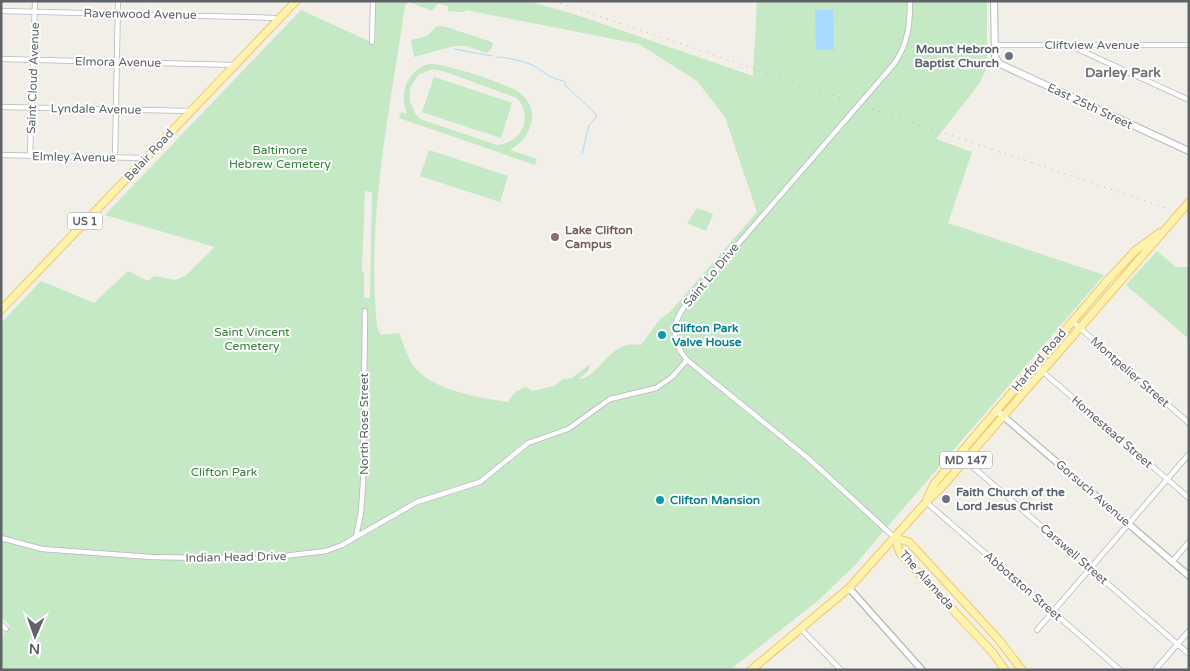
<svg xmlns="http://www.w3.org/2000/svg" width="1190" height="671" viewBox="0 0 1190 671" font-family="'Varela Round',sans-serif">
<rect width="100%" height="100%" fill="#f1efe8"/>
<path fill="#c5e8c5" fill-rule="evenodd" d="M376 1H528L580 16 753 76 757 1H987V67L979 84 936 139 972 152 948 223 1104 275 853 567 820 599 730 670H1V636L10 626 1 617V323L41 281 94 303 128 271 148 281 154 276 176 280 185 276 215 247 105 215 301 10 375 44ZM409 2 432 11 438 4 448 6V11L464 12 466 10 639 44 697 81 725 117 757 212 670 312 660 319 641 345C609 338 600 378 579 379L588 371 590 364 572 378 563 379 554 386 532 391 526 387 515 392 508 402C481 398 429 390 413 365 407 356 403 343 399 333L381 335 377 327C366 220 390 110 405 5ZM365 191 372 192 370 298H364V274L362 269Z
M443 26 489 41 493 43 492 48 487 53 466 46H454L414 57 411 40 427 36 436 27Z
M429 64C444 63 509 84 520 93 542 111 531 138 510 150L537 159 535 165 399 118 401 112 407 114C399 92 407 71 429 64ZM432 69 446 72 517 98C534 117 522 143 497 145L420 119 415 113 410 101V88L418 75Z
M434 77 512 103 501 138 422 112Z
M429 150 508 176 500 202 420 176Z
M697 208 713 214 706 231 687 223Z
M1157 251 1176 267H1189V339L1126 285Z"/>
<path fill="#aadaff" d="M815 10H833L834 50H816Z"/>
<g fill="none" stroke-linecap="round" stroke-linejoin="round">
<path stroke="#aadaff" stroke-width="1" d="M454 49 492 56
M497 57C507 57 528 62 536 67 546 74 552 79 564 81L566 86 596 114V118L590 124
M582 154 589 125"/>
<g stroke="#b5b8bc" stroke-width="6">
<path id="minor" d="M1 11 246 17 274 18 277 21
M372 42 373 1
M995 45H1189
M1069 45 1189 100
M1 59 235 65
M1 107 191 111
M1 155 146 158
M30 156 35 1
M115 158 118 1
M1072 321 1189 423
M1035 365 1189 498
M959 455 1189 654
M926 502 1120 670
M356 537 361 512 363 483 365 311
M1 538 42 549 151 557 259 559 326 551 342 545 417 502 480 482 528 443 568 429 610 399 656 388 672 377 687 360
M895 538 809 459 687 360C670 340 671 323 687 303L894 64C908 44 910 25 910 1
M1172 562 1189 542
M1 624 6 629
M801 629 841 670
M1037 630 1189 454
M1155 670 1189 631"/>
</g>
<g stroke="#b5b8bc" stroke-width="8">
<path id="tertiary" d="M996 410 1189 576
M849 588 922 670"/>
</g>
<g stroke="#b6babf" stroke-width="8">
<path id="secondary" d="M994 1 995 57 1000 64 1189 151"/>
</g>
<g stroke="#f2c960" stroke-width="9">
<path id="primary" d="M1 310 296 1
M927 499 934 484 1106 282 1136 250 1159 233
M895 538 909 542 999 640 1022 670
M895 538 900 553 993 653 1005 670
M751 670 849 588 926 502 941 488 1189 202"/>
</g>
<use href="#minor" stroke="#fff" stroke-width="4.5"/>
<use href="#tertiary" stroke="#fff" stroke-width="5.5"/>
<use href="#secondary" stroke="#fff" stroke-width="6"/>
<use href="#primary" stroke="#fff2af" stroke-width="7"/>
<path stroke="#b6b7b8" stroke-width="1" stroke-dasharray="1 6" stroke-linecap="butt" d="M554 1 1169 209"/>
</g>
<g fill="#6b7280" stroke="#fff" stroke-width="2">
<circle cx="1009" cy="56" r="5"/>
<circle cx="946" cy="499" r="5"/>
</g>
<circle fill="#8d6e63" stroke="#fff" stroke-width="2" cx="555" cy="237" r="5"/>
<g fill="#0f9aa8" stroke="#fff" stroke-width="2">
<circle cx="662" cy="335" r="5"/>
<circle cx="660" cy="500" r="5"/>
</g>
<g text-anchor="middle" stroke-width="4" stroke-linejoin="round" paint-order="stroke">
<g fill="#fff" stroke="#8f9295" stroke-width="1">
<rect x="67.5" y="212.5" width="35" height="17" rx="4"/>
<rect x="940" y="451.5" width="52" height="17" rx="4"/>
</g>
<g font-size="11" font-weight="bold" fill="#5f6368">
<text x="85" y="225">US 1</text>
<text x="966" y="464">MD 147</text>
</g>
<g font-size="12" fill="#5f6368" stroke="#fff">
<text transform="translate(140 14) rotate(1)" y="4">Ravenwood Avenue</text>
<text x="1092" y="49">Cliftview Avenue</text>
<text transform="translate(118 62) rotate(1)" y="4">Elmora Avenue</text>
<text transform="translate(33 78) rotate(-88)" y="4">Saint Cloud Avenue</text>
<text transform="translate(1090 106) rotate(25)" y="4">East 25th Street</text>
<text transform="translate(96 109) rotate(1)" y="4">Lyndale Avenue</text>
<text transform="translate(149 155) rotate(-47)" y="4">Belair Road</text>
<text transform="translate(74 157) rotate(1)" y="4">Elmley Avenue</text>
<text transform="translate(711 275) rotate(-50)" y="4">Saint Lo Drive</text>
<text transform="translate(1039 360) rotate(-50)" y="4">Harford Road</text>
<text transform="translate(1130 372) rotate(41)" y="4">Montpelier Street</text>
<text transform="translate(364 424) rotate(-90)" y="4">North Rose Street</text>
<text transform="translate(1112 432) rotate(41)" y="4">Homestead Street</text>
<text transform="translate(1093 493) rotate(41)" y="4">Gorsuch Avenue</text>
<text transform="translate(1074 554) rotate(41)" y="4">Carswell Street</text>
<text transform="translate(236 557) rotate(-1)" y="4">Indian Head Drive</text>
<text transform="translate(927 580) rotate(48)" y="4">The Alameda</text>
<text transform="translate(1023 586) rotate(41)" y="4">Abbotston Street</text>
</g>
<g font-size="12" font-weight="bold" fill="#5b616d" stroke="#fff" text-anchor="end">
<text x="999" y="53">Mount Hebron<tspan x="999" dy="14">Baptist Church</tspan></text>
<text x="956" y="496" text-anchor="start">Faith Church of the<tspan x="956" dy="14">Lord Jesus Christ</tspan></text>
</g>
<g font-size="12" fill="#348238" stroke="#fff">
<text x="280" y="154">Baltimore<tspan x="280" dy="14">Hebrew Cemetery</tspan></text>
<text x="252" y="336">Saint Vincent<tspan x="252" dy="14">Cemetery</tspan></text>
<text x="224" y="476">Clifton Park</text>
</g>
<g font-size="12" font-weight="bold" fill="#785e54" stroke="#fff" text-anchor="start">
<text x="565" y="234">Lake Clifton<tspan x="565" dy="14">Campus</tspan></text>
</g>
<g font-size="12" font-weight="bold" fill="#0d838f" stroke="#fff" text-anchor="start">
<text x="672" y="332">Clifton Park<tspan x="672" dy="14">Valve House</tspan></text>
<text x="670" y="504">Clifton Mansion</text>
</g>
<g font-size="14" font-weight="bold" fill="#70757a" stroke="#fff">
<text x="1123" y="77">Darley Park</text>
</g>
</g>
<rect width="1190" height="671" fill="none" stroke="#5f6368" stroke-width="5"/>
<g transform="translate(35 636) rotate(182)" stroke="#ffffff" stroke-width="4" paint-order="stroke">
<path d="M0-4L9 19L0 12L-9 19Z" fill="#5f6368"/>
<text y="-8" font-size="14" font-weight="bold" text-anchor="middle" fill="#5f6368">N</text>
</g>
</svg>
